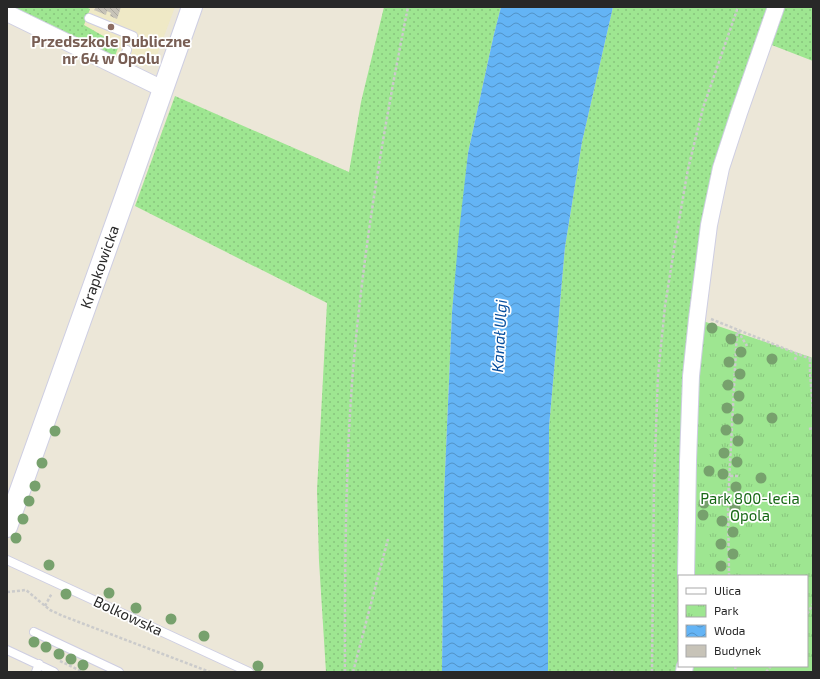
<svg xmlns="http://www.w3.org/2000/svg" width="820" height="679" viewBox="0 0 820 679" font-family="'Exo 2',sans-serif">
<defs>
<pattern id="grass-dots" width="8" height="8" patternUnits="userSpaceOnUse"><rect width="8" height="8" fill="#9ee691"/><path d="M2 2h.1M6 6h.1" fill="none" stroke="#88c57d" stroke-width="1.8" stroke-linecap="round"/></pattern>
<pattern id="park-tufts" width="24" height="20" patternUnits="userSpaceOnUse"><rect width="24" height="20" fill="#9ee691"/><path d="M3 7l-1-3M5 7V3M7 7l1-3M15 17l-1-3M17 17v-4M19 17l1-3" fill="none" stroke="#88c57d"/></pattern>
<pattern id="water-waves" width="16" height="10" patternUnits="userSpaceOnUse"><rect width="16" height="10" fill="#64b4f5"/><path d="M0 5q4-4 8 0t8 0" fill="none" stroke="#5292c6"/></pattern>
<pattern id="building-back-hatch" width="6" height="6" patternUnits="userSpaceOnUse"><rect width="6" height="6" fill="#c7c3b8"/><path d="M-1 5l2 2M0 0l6 6M5-1l2 2" fill="none" stroke="#aba89e"/></pattern>
</defs>
<rect width="100%" height="100%" fill="#ece7d8"/>
<path fill="#efe9c6" d="M13 7H175L153 66H140L115 56Z"/>
<path fill="url(#grass-dots)" d="M14 7H86L90 9 84 25 119 45 115 56Z
M384 7H501L494 34 468 153 452 312 444 495 442 672H326L319 561 317 490 327 303 135 206 175 96 349 172 361 102Z
M613 7H813V61L764 42 709 225 679 576V666L684 672H548L549 427 565 247 582 142Z"/>
<path fill="url(#park-tufts)" d="M697 319 813 358V672H684L685 666H807V576H686Z"/>
<path fill="url(#water-waves)" d="M501 7H613L582 142 565 247 549 427 548 672H442L444 495 452 312 459 232 468 153 494 34Z"/>
<path fill="url(#building-back-hatch)" d="M96 7H121L117 19 110 16 111 13 107 11 106 15 94 10Z"/>
<g fill="none" stroke-linecap="round" stroke-linejoin="round">
<g stroke="#cecee2" stroke-width="10">
<path id="service" d="M89 18 133 36
M120 69 127 50
M7 560 249 672
M34 632 119 672
M7 650 54 672
M36 672 39 664"/>
</g>
<g stroke="#cecee2" stroke-width="18">
<path id="minor" d="M7 13 163 89
M686 576 688 461 691 376 697 319 709 225 721 168 739 113 776 7
M684 672 685 666"/>
</g>
<g stroke="#cecee2" stroke-width="22">
<g id="tertiary">
<path id="s1" d="M7 527 125 197 192 7"/>
</g>
</g>
<path stroke="#cbcbcb" stroke-width="2.5" stroke-dasharray="3 2" stroke-linecap="butt" d="M711 319 813 360
M738 331 747 346
M810 359V373L813 410
M795 360 797 354
M809 429 813 428
M730 476H738
M729 576 728 502 737 330
M7 592 26 590 50 610 63 616 210 672
M45 606 52 593
M807 614 813 604
M60 661 83 672
M735 666 736 672
M612 670V672
M345 672C345 576 345 479 352 383 362 256 383 131 408 7
M353 672 388 539
M652 672 654 482 658 375 665 306 675 243 688 169 703 108 738 7
M766 672 771 666"/>
<use href="#service" stroke="#fff" stroke-width="8"/>
<use href="#minor" stroke="#fff" stroke-width="16"/>
<use href="#tertiary" stroke="#fff" stroke-width="20"/>
</g>
<g fill="#77a16d">
<circle cx="712" cy="328" r="5.5"/>
<circle cx="731" cy="339" r="5.5"/>
<circle cx="741" cy="352" r="5.5"/>
<circle cx="772" cy="359" r="5.5"/>
<circle cx="729" cy="362" r="5.5"/>
<circle cx="740" cy="374" r="5.5"/>
<circle cx="728" cy="385" r="5.5"/>
<circle cx="739" cy="396" r="5.5"/>
<circle cx="727" cy="408" r="5.5"/>
<circle cx="772" cy="418" r="5.5"/>
<circle cx="738" cy="419" r="5.5"/>
<circle cx="726" cy="430" r="5.5"/>
<circle cx="55" cy="431" r="5.5"/>
<circle cx="738" cy="441" r="5.5"/>
<circle cx="724" cy="453" r="5.5"/>
<circle cx="737" cy="462" r="5.5"/>
<circle cx="42" cy="463" r="5.5"/>
<circle cx="709" cy="471" r="5.5"/>
<circle cx="723" cy="474" r="5.5"/>
<circle cx="761" cy="478" r="5.5"/>
<circle cx="35" cy="486" r="5.5"/>
<circle cx="736" cy="487" r="5.5"/>
<circle cx="723" cy="499" r="5.5"/>
<circle cx="29" cy="501" r="5.5"/>
<circle cx="704" cy="503" r="5.5"/>
<circle cx="735" cy="508" r="5.5"/>
<circle cx="703" cy="515" r="5.5"/>
<circle cx="23" cy="519" r="5.5"/>
<circle cx="722" cy="521" r="5.5"/>
<circle cx="733" cy="532" r="5.5"/>
<circle cx="16" cy="538" r="5.5"/>
<circle cx="721" cy="544" r="5.5"/>
<circle cx="733" cy="554" r="5.5"/>
<circle cx="49" cy="565" r="5.5"/>
<circle cx="721" cy="566" r="5.5"/>
<circle cx="109" cy="593" r="5.5"/>
<circle cx="66" cy="594" r="5.5"/>
<circle cx="136" cy="608" r="5.5"/>
<circle cx="171" cy="619" r="5.5"/>
<circle cx="204" cy="636" r="5.5"/>
<circle cx="34" cy="642" r="5.5"/>
<circle cx="46" cy="647" r="5.5"/>
<circle cx="59" cy="654" r="5.5"/>
<circle cx="71" cy="659" r="5.5"/>
<circle cx="83" cy="665" r="5.5"/>
<circle cx="258" cy="666" r="5.5"/>
</g>
<circle fill="#8d6e63" stroke="#fff" stroke-width="1.5" cx="111" cy="27" r="4"/>
<g text-anchor="middle" stroke-width="3.5" stroke-linejoin="round" paint-order="stroke">
<g font-size="15" font-weight="bold" fill="#785e54" stroke="#fff">
<text x="111" y="47">Przedszkole Publiczne<tspan x="111" dy="17">nr 64 w Opolu</tspan></text>
</g>
<g font-size="15" fill="#282828" stroke="#fff">
<text dy="5" stroke="none"><textPath href="#s1" startOffset="276">Krapkowicka</textPath></text>
<text transform="translate(128 616) rotate(25)" y="5">Bolkowska</text>
</g>
<g font-size="15" fill="#176815" stroke="#fff">
<text x="750" y="504">Park 800-lecia<tspan x="750" dy="17">Opola</tspan></text>
</g>
<g font-size="16" font-style="italic" fill="#064e9e" stroke="#fff">
<text transform="translate(499 336) rotate(-87)" y="6">Kanał Ulgi</text>
</g>
</g>
<rect width="820" height="679" fill="none" stroke="#282828" stroke-width="16"/>
<rect x="678" y="575" width="130" height="92" fill="#ffffff" stroke="#a9a9a9"/>
<rect x="686" y="588" width="20" height="6" fill="#ffffff" stroke="#a9a9a9"/>
<text x="714" y="595" font-size="12" fill="#282828">Ulica</text>
<rect x="686" y="605" width="20" height="12" fill="url(#park-tufts)" stroke="#a9a9a9"/>
<text x="714" y="615" font-size="12" fill="#282828">Park</text>
<rect x="686" y="625" width="20" height="12" fill="url(#water-waves)" stroke="#a9a9a9"/>
<text x="714" y="635" font-size="12" fill="#282828">Woda</text>
<rect x="686" y="645" width="20" height="12" fill="#c7c3b8" stroke="#a9a9a9"/>
<text x="714" y="655" font-size="12" fill="#282828">Budynek</text>
</svg>
